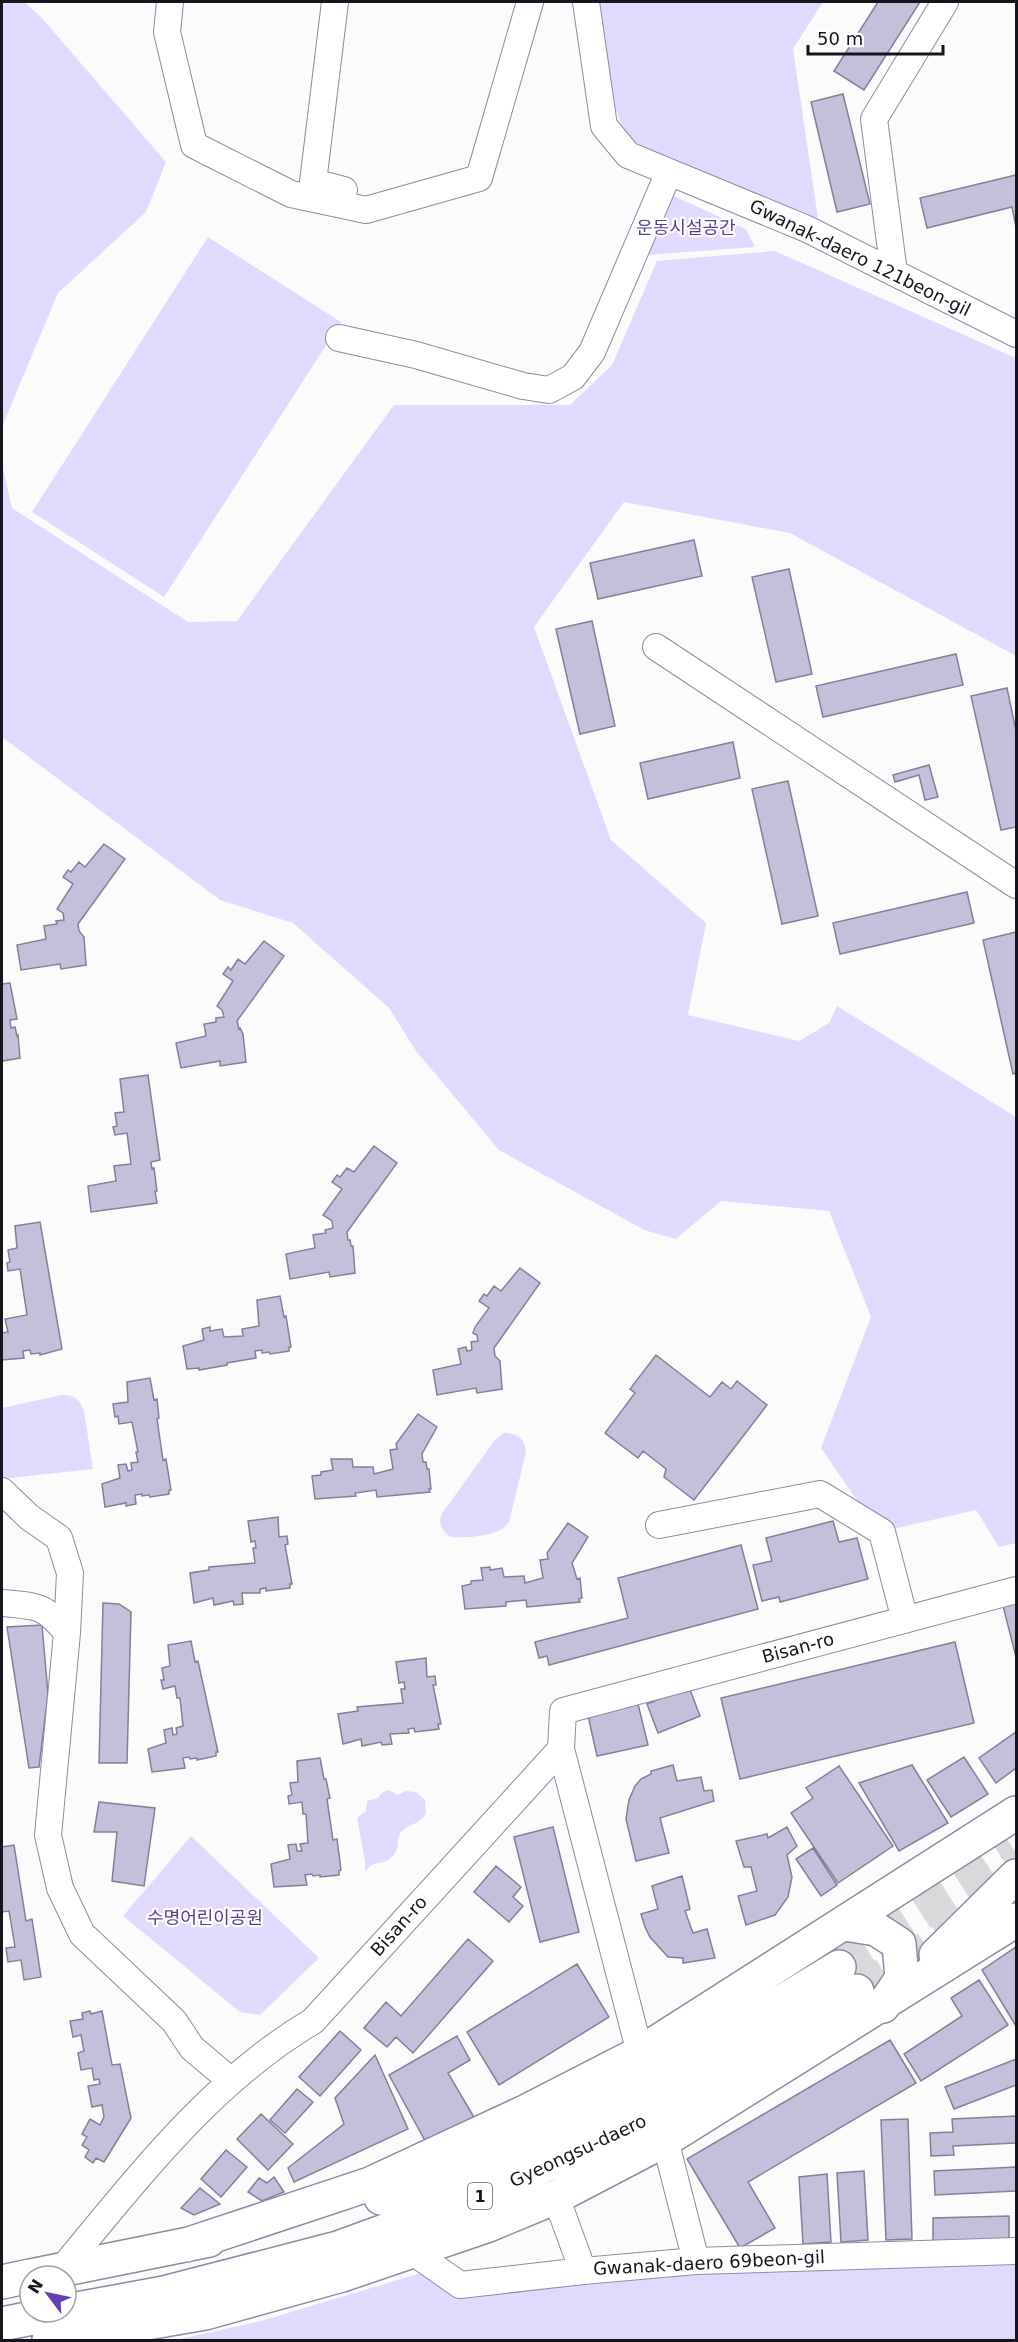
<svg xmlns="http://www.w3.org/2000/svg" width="1018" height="2342" viewBox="0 0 1018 2342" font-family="'DejaVu Sans','Noto Sans KR',sans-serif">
<rect width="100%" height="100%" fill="#fbfbfb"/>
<path fill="#e2dafe" d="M2 2H24L41 17 166 162 146 212 58 293 2 427Z
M600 2H823L793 49 818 218 678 163 626 138 610 93Z
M674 196 746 229 755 247 646 255Z
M208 237 341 322 164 597 32 512Z
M775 251 1016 358V656L790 533 624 502 534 627 611 840 706 923 688 1015 799 1041 829 1023 837 1006 1016 1117V1543L999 1547 976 1510 893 1529 867 1515 821 1448 871 1317 829 1211 721 1201 676 1239 644 1230 499 1150 416 1051 389 1008 293 923 220 900 2 737V464L12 508 188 622 237 621 394 405H570L612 365 657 261Z
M62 1395C75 1395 79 1399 84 1411L93 1469 2 1479V1408Z
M504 1433C518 1433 525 1439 526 1452L509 1522C500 1537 466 1538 450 1537 441 1530 437 1522 443 1512L495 1440Z
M389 1790 398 1795 406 1791 416 1792 425 1800 426 1813C420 1826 406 1823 400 1834 396 1842 400 1850 392 1857 383 1866 370 1859 365 1874V1862L357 1818 366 1811 367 1801 378 1798 383 1792Z
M191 1836 319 1958 260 2015 240 2012 123 1916Z
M1016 2262V2340H176L261 2321 421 2273 464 2281 707 2263Z"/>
<path fill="#c5bfdc" stroke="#847e98" stroke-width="1.5" d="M878 2H920L864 90 834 71Z
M843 94 870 204 837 212 811 102Z
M1016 175V227L1012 207 927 228 920 198Z
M694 540 702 576 598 599 590 563Z
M789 569 812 674 776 682 752 577Z
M592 621 615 726 580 734 556 629Z
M956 654 963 685 823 717 816 686Z
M1007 688 1016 731V827L1001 830 971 696Z
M733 742 740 778 648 799 640 763Z
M929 765 938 797 925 800 919 775 895 782 893 775Z
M788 781 818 916 782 924 752 789Z
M104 844 125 859 78 924 79 931 84 937 86 965 61 969 60 964 21 970 17 945 46 939 44 926 57 924 56 921 64 920 63 913 57 909 73 884 63 877 68 870 71 872 79 862 85 867Z
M967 892 974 923 840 954 833 923Z
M1016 932V1073L1013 1074 983 940Z
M264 941 284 956 237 1021 239 1029 240 1028 243 1034 246 1062 220 1066V1061L181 1068 176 1043 206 1036 204 1024 216 1022V1018L224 1017 222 1010 217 1006 233 981 223 974 228 967 231 970 238 959 245 964Z
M10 983 17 1019 10 1020 11 1028 15 1027 17 1036 18 1035 20 1058 2 1061V984Z
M148 1075 160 1160 151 1162 152 1169 154 1168 157 1191H155L157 1203 91 1212 88 1186 116 1181 114 1166 131 1164 127 1133 115 1135 113 1127 117 1126 115 1113 124 1112 120 1079Z
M374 1146 397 1163 347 1232 348 1240H350L351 1246H353L355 1273 330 1277 329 1272 290 1279 286 1254 315 1248 313 1235 326 1233 325 1230 333 1228 332 1221 323 1215 342 1189 332 1182 337 1175 340 1177 347 1168 354 1172Z
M40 1222 62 1349 40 1355V1353L31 1354 30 1350 23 1351 24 1358 2 1360V1333L8 1332 5 1319 27 1315 20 1269 8 1271 7 1263 10 1262 8 1250 17 1248 15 1226Z
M520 1268 540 1283 494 1348 495 1356 500 1361 502 1389 477 1393 476 1388 437 1395 433 1370 461 1364 458 1349 466 1347 467 1351 472 1350 471 1342 478 1341 477 1335 473 1333 475 1327 489 1308 479 1301 484 1294 487 1296 494 1286 501 1291Z
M280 1296 284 1317 286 1316 291 1347H289V1351L270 1354 269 1352 262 1353V1350L255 1351 256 1358 227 1363V1365L199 1370V1368L187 1369 183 1346 204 1340 202 1329 210 1327V1331L222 1329 224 1337 243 1336 242 1329 259 1326 257 1300Z
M656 1355 710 1397 722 1382 731 1389 737 1381 767 1405 694 1500 664 1477 666 1469 643 1451 638 1458 605 1433 635 1393 630 1389Z
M150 1378 154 1400 157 1399 159 1418 157 1419 163 1460 166 1459 171 1490H169V1494L150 1497 149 1495 142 1496V1494L135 1495 136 1504 126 1506V1503L105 1507 102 1484 120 1478 118 1465 126 1464 128 1471 132 1470 131 1463 138 1462 136 1452H138L132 1422 119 1424 118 1416 115 1417 113 1404 128 1402 127 1382Z
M418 1414 437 1427 422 1454 423 1462H426L427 1469H429L431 1489H429L430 1492 377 1497 376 1490 355 1493 356 1496 315 1499 312 1476 321 1475V1472L333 1470 331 1459H352L353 1467H373L374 1474 393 1469 390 1450 397 1449 396 1444Z
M278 1517 279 1537 287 1536 288 1544 285 1545 292 1584H290V1588L266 1591V1588L260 1589V1593H242L243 1604 234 1605 233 1601 214 1605 213 1598 194 1603 190 1573 209 1570V1567L255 1563 253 1548H256L255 1541 251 1542 248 1521Z
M833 1521 839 1542 857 1538 868 1579 780 1602 779 1597 762 1601 753 1565 772 1561 766 1538Z
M568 1523 588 1537 572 1563 577 1579 580 1578 582 1598 579 1599 580 1602 527 1607 526 1600 506 1602V1606L465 1609 462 1586 471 1584V1581L483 1580 481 1568 490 1567V1570L502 1568 504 1577 524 1576 525 1583 543 1578 540 1560 548 1559 547 1553Z
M741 1545 758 1609 549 1665 547 1656 539 1658 535 1642 628 1618 618 1578Z
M1016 1602V1657L1003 1606Z
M103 1603 119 1604 131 1612 127 1763H99Z
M42 1625 48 1694 39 1767 29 1768 7 1627Z
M191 1641 195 1662 198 1661 218 1752H216V1756L197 1760V1758L190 1759 189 1757 183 1758 185 1768 152 1772 148 1749 166 1743 164 1730 172 1728 173 1735 177 1734 176 1728 183 1726 180 1698H177L175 1686 163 1689 161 1680H164L162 1668 170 1666 168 1645Z
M955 1642 974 1723 740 1779 721 1698Z
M426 1658 427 1677 435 1676 436 1685H433L441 1724H438L439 1729 415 1732 414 1728 408 1729 409 1733 390 1734 392 1744 382 1745 381 1742 362 1746 361 1739 343 1744 338 1714 358 1711 357 1707 403 1703 401 1689H405L404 1682 399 1683 396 1662Z
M689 1687 700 1716 658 1733 647 1704Z
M637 1700 648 1745 597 1756 587 1711Z
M1016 1732V1768L996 1783 979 1758Z
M964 1757 988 1794 951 1817 927 1780Z
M320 1758 324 1779H326L330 1798 327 1799 333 1840 337 1839 341 1870 339 1871V1875L320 1877V1875L313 1876 312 1874 305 1875 307 1885 274 1887 271 1864 290 1859 288 1845 296 1844 297 1851H302L300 1844 308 1843 306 1814H303L302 1802 289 1804 288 1796 292 1795 290 1783 298 1782 297 1761Z
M673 1765 677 1781 701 1777 704 1791 712 1790 714 1801 660 1818 669 1853 636 1861 626 1819 629 1800 635 1786 641 1779 651 1774V1771Z
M912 1765 948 1823 899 1851 859 1783Z
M839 1766 893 1846 838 1883 791 1813 813 1798 806 1788Z
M99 1802 155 1808 144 1886 112 1881 117 1832H94Z
M553 1827 579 1932 540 1942 514 1837Z
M787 1827 797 1846 787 1855 792 1877 788 1897 775 1915 746 1925 738 1896 757 1891 751 1867H744L736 1841 767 1834 768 1838Z
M14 1845 26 1921 32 1919 41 1977 24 1980 21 1960 8 1962 6 1948 15 1947 9 1911 2 1912V1847Z
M813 1848 837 1885 821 1896 796 1859Z
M496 1866 521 1887 513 1897 523 1906 509 1922 474 1892Z
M682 1876 690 1909 685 1911 693 1933 707 1929 715 1958 683 1963V1958L668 1957 650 1937 645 1927 641 1914 658 1909 652 1886Z
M468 1939 493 1961 413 2053 396 2037 387 2047 364 2028 386 2002 401 2016Z
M1016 1947V2026L982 1970Z
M577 1964 609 2017 499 2085 467 2032Z
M979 1980 1008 2025 921 2081 904 2054 962 2016 951 1998Z
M90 2011 91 2014 102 2011 112 2065 120 2064 131 2118 104 2162 96 2158 93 2163 85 2157 89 2150 82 2145 87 2137 82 2134 90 2119 100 2125 104 2117 102 2105 92 2107 88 2086 100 2084 99 2079 94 2080 92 2068 81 2070 78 2053 84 2051 81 2035 73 2037 70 2021 83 2019 82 2013Z
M340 2031 361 2050 320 2096 299 2077Z
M457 2036 470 2060 448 2073 475 2119 428 2146 389 2075Z
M890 2040 916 2083 748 2182 775 2228 740 2248 687 2159Z
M375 2055 408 2129 294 2182 288 2168 344 2124 335 2098Z
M1016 2059V2085L954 2109 945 2087Z
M297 2089 313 2102 285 2133 270 2120Z
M261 2114 293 2144 268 2170 237 2139Z
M1016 2116V2143L953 2146 954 2155 931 2156 930 2133 953 2132 952 2119Z
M908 2119 912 2239 886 2240 881 2120Z
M226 2150 247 2167 221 2197 201 2179Z
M1016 2167V2191L935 2195 934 2171Z
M864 2171 868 2240 841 2242 837 2173Z
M827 2174 831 2242 803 2244 799 2177Z
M274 2177 284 2192 262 2201 248 2192 259 2178 267 2183Z
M200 2188 220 2204 194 2215 181 2208Z
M1009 2216V2239L933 2241V2218Z"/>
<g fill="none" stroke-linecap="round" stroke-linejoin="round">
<path stroke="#d9d8da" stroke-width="33" stroke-dasharray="33 16" stroke-linecap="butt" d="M839 1967 1016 1853
M857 1991 957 1928"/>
<g stroke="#8e89a3" stroke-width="28">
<path id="minor" d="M170 2 167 32 194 145 291 194 366 210 479 178 530 2
M335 2 313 182 344 190
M669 172 807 229 1016 334
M894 273 874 119 945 2
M339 338 416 355 523 386 549 390 573 377 592 352 669 172 628 155 604 126 586 2
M656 647 1016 885
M2 1491 29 1517 59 1538 70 1573 67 1633 48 1835 60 1888 82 1934 174 2021 192 2048 230 2080
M659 1525 820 1494 882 1532 905 1620
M2 1603C36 1606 44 1604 67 1633
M561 1749 640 2053
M665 2140 696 2261
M556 2197 583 2271
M413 2252 460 2285 583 2271 696 2261 1016 2251
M61 2270C137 2179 210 2082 313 2021L561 1749 563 1711 1016 1590"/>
</g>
<g stroke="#8e89a3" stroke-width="36">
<path id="major" d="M845 1924 876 1929 899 1944 902 1978 883 2006
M936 1955 1016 1876
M381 2198 462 2172 650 2082 839 1967
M186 2245 370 2184 527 2111 640 2053 1016 1813
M31 2276 209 2240
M2 2282 30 2276
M66 2311 164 2293 338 2248 475 2198 658 2113 857 1991
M2 2324 62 2312
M49 2340 205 2313 342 2275 486 2226 556 2197 665 2140 1016 1920"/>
</g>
<use href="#minor" stroke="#fff" stroke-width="26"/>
<use href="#major" stroke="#fff" stroke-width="33"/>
</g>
<g text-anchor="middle" stroke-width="4.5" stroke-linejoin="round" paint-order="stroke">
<rect fill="#fff" stroke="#5c5a61" stroke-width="1.5" x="468" y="2183" width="24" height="26" rx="4.5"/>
<g font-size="16" font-weight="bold" fill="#16141d">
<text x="480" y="2202">1</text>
</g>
<g font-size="18" fill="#5a3e95" stroke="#fff">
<text x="686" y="234">운동시설공간</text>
<text x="205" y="1924">수명어린이공원</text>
</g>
<g font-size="18" fill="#16141d" stroke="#fff">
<text transform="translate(860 258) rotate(26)" y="6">Gwanak-daero 121beon-gil</text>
<text transform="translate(798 1648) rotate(-15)" y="6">Bisan-ro</text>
<text transform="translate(399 1926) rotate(-48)" y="6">Bisan-ro</text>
<text transform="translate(578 2151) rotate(-25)" y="6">Gyeongsu-daero</text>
<text transform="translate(709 2263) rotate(-3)" y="6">Gwanak-daero 69beon-gil</text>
</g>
</g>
<rect width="1018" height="2342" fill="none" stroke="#16141d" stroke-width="6"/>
<g transform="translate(48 2294) rotate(302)"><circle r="28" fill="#ffffff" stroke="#a2a1a5" stroke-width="1.5"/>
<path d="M0-4.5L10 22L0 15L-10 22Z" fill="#683db5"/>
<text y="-9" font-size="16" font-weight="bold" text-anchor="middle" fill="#16141d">N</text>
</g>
<path d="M808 45v9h135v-9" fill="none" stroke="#16141d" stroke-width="3"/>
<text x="817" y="45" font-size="18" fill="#16141d" stroke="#ffffff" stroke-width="4.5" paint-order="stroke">50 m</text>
</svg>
